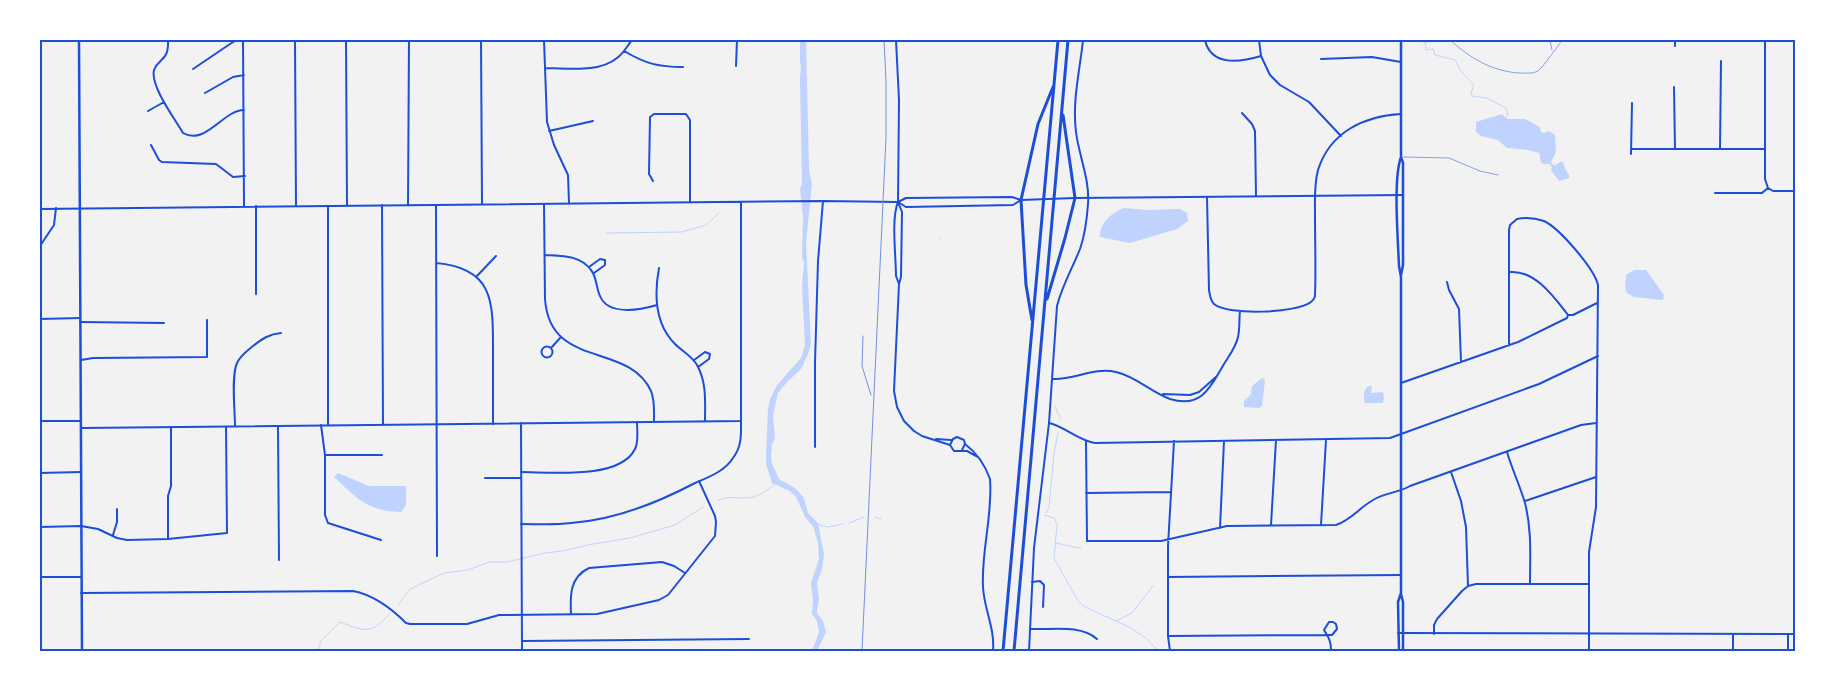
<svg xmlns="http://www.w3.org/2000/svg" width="1835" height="691" viewBox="0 0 1835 691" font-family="'Alegreya Sans',sans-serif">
<rect width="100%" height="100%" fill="#f2f2f2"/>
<path fill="#bfd3fe" d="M800 40H806L809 170 812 184 806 243 811 344 808 354 801 369 787 382 778 393 773 416 775 438 772 444 771 456 772 464 779 479 795 488 804 498 808 513 818 523 824 554 822 569 817 583 819 599 817 610V613L823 621 826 632 817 651H812L819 632 817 621 812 614 813 600 811 583 819 559 818 543 813 526 805 517 796 497 790 491 772 483 766 464V456L768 409 770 399 777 385 801 358 805 345 802 287 804 262 802 257 803 217 800 189 802 184 800 79 801 65 800 62Z
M1502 114 1507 119H1525L1540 127 1541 132 1544 133 1549 131 1555 135 1556 152 1551 162 1554 166 1560 162H1563L1565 169 1569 175V178L1559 181 1551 170 1552 167 1549 164H1543L1541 162 1539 153 1528 150 1507 148 1498 140 1481 136 1476 132V122Z
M1124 208 1149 210 1180 209 1187 213 1188 221 1177 229 1130 243 1100 237C1099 224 1112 212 1124 208Z
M1634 270H1646L1664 295 1663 300 1634 297 1627 293 1625 287 1626 275Z
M1262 378 1265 380 1262 406 1259 408 1244 407V401L1251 394 1252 386Z
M1369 386H1372L1371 393 1383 392 1384 398 1383 403H1365C1363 397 1363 390 1369 386Z
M338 473 369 486H406V505L401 512C367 511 358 499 334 477Z"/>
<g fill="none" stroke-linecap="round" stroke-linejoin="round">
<path stroke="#bfd3fe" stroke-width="1" d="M1421 41 1425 43 1433 40
M1425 43 1426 50 1433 49 1435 55 1455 60 1460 70 1474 85 1471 93 1472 96 1487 98 1506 108 1508 115 1505 118
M606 233 682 232 706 225 719 213
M939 238H940
M1055 407 1061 419
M718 500C729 496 735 498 746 498 758 498 767 490 775 484
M1046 513 1049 507 1054 453 1058 433
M1044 515 1054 518 1057 525 1054 558 1078 601 1085 607 1131 628 1147 639 1158 651
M875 517 881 519
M849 523 864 517
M817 524 828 527 843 524
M1056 543 1078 548 1081 547
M398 605 410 589 444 573 468 570 489 562H507L545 553 562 551 593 544 630 538 675 525 703 507
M1116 621 1132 613 1153 586
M313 651 318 649 321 641 340 622C365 631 371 636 390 613"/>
<path stroke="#1d4ed8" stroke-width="0.5" d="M1450 40C1470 58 1491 71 1519 73 1526 73 1532 74 1538 71 1542 68 1559 45 1562 40
M1550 40 1552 50
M1403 157 1449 158 1480 171 1498 175"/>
<path stroke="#1d4ed8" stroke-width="2" d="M168 40C169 62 159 57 154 70 150 86 175 119 183 133 206 146 223 110 244 110
M243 40 244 206
M295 40 296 206
M346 40 347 205
M481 40 482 204
M544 40 547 122 554 145 568 175 569 203
M896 40 899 100 898 202C891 219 896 256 896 276L899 284
M1205 40C1211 67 1241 62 1261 56
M1259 40 1261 56 1270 75 1280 85 1309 102 1341 136
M1675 40V46
M1765 40V179L1768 188
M624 51C646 64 659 67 683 67
M1321 59 1372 57 1401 62
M736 66 737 40
M545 68C568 68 599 73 617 58 624 53 627 46 632 40
M193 69 230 44 235 41H243
M1674 87 1675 149
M205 93 233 77 244 75
M148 111 164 102
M1242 113 1252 124 1255 131 1256 196
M549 131 593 121
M151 145 159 160 162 162 216 164 233 177 245 176
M1631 149H1764
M1720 149 1721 61
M1631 154 1632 103
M653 181 649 174 650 117 654 114H686L690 120V202
M1768 188 1773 191H1795
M1715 193H1762L1768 188
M1207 197 1209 290C1210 295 1210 300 1214 304 1228 316 1297 313 1311 302 1314 300 1314 299 1315 296 1316 269 1315 242 1315 216 1315 200 1314 184 1318 170 1330 132 1364 116 1401 114
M898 202 902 212 901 277 899 284 894 391 897 407 904 421 914 431 922 436 950 445
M544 204 545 299C550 370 628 341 651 391 655 401 654 411 654 422
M382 205 383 424
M408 205 409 40
M436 205 437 556
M256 206V294
M328 206V425
M40 246 54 225 56 208
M545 255C562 256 580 255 591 270 597 277 596 288 600 296 608 316 640 310 657 305
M436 263C494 268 493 302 493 350 493 374 493 399 493 424
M589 267 600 259 605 260V265L594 273
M659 268C654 295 655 324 675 344 682 351 692 356 697 365 707 383 705 402 705 421
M1510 272C1535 270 1554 297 1568 315
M477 276 496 256
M1447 282 1449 290 1459 309 1461 362
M1568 315H1573L1597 303
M40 319 80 318
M80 322 164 323
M1509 345V230L1510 225 1517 219C1526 217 1535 218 1544 221 1559 228 1594 268 1598 285L1596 507 1589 552V651
M541.5 352a5.5 5.5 0 1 1 11 0a5.5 5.5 0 1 1-11 0Z
M551 348 561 337
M81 360 93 358 207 357V320
M694 360 705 352 710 354 709 359 698 367
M1053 379C1074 380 1094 367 1116 372 1135 376 1151 392 1170 399 1202 409 1211 386 1224 364 1229 356 1236 347 1238 337 1240 329 1239 319 1240 311
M1401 383 1518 342 1567 318 1568 315
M1163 394 1190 395 1199 392 1217 376
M40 421H81
M1049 423C1066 427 1077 440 1095 443L1390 438 1539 384 1598 356
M321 425 325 455V515L328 523 381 540
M235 426C235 411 231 376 237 363 240 356 247 351 253 346 262 339 269 334 281 333
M278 426 279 560
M936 439 951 440
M1086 441 1087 541H1161L1227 526 1336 525C1351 520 1359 508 1373 500 1384 493 1398 493 1410 486L1581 425 1596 423
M965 444C977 453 985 465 990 479 993 515 981 551 983 587 984 609 995 628 993 651
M815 447V363L818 261 823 201
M962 450 965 444 964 440 957 437 953 439 950 445 954 451H967L978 457
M1507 452C1512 469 1520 486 1525 503 1532 530 1530 557 1530 584
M325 455H382
M521 472C550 472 620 480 635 449 639 441 637 431 637 422
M40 473 81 472
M485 478H521
M1086 493 1171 492
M1525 501 1596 477
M521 524C538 524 555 525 571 523 615 520 657 503 695 483 709 477 725 471 733 458 742 446 741 435 741 421
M1271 525 1276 440
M1321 525 1326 440
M40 527 81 526 98 529 117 538 127 540 168 539 227 533 226 427
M1220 528 1224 441
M113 535 117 522V509
M168 539V496L171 486V427
M40 577H81
M1168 577 1401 575
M1032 582 1040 581 1044 585 1043 607
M1468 586 1476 584H1588
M81 593 353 591C374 595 391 608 406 623L410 624H467L499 615 597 614 659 600 668 595 715 536 716 522 715 516 699 481
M571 614C570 595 570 577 589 568L662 562 674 566 685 573
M1030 629C1052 630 1080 624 1097 639
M1434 634V625L1437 619 1462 591 1468 586 1466 527 1461 501 1451 472
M1733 634V651
M1168 636 1327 635H1332L1337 629 1336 624 1333 622H1329L1324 630C1329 638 1331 641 1331 651
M522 641 749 639
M1170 651 1168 636V546L1174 441
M1788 651V634"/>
<path stroke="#1d4ed8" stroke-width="2" d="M898 202 906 198 1012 197 1021 200 1075 198 1403 195
M40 209 823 201 898 202 906 207 1013 205 1021 200
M521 423 522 651
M81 428 741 421V202
M1398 633 1795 634
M1029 651 1034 548 1049 423 1057 306C1062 286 1072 269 1080 249 1085 235 1087 218 1088 204 1090 180 1079 156 1076 132 1072 101 1080 70 1083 40"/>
<path stroke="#1d4ed8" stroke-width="2.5" d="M79 40 82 651
M1401 40V157L1403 163V265L1401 275
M1401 594 1403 602V651
M1399 651 1398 602 1401 593V277L1399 266C1398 239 1393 179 1401 157"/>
<path stroke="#1d4ed8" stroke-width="3" d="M1047 299 1065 238 1075 198 1063 115
M1032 320 1026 285 1021 200 1038 124 1053 87
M1003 651 1058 40
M1014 651 1068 40"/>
<path stroke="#7290e2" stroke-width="1" d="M863 336 862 366 871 395
M862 651 886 138V81L884 40"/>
</g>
<rect width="1835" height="691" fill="none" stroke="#ffffff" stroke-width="82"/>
<rect x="41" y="41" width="1753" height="609" fill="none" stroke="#1d4ed8" stroke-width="2"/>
</svg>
